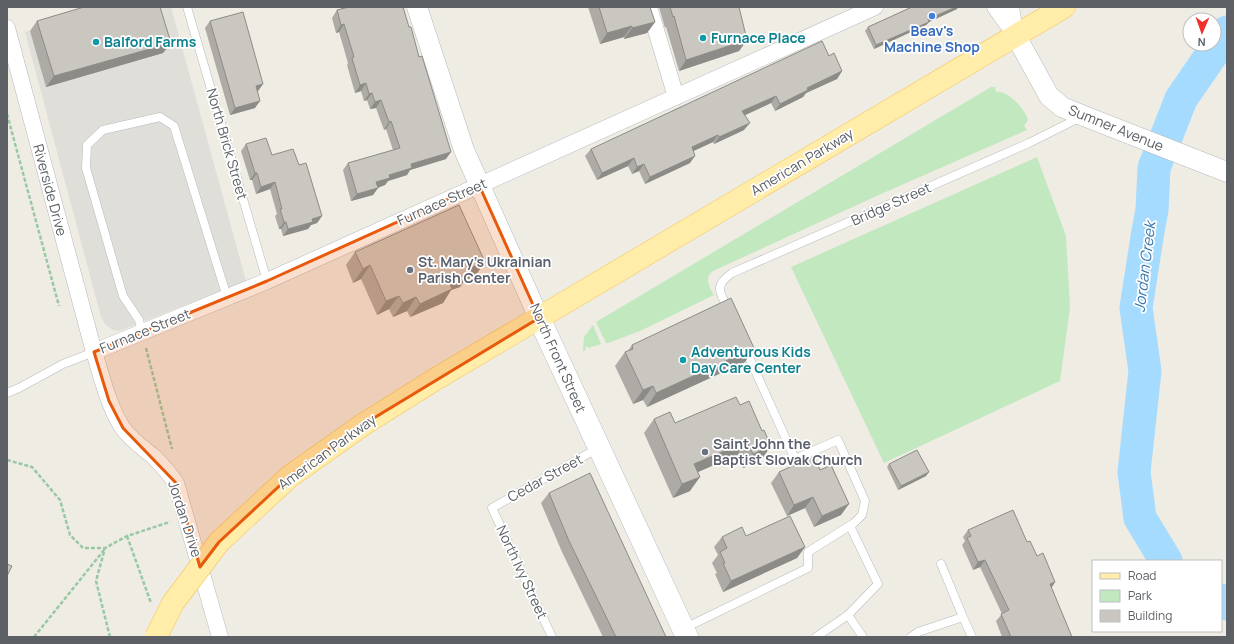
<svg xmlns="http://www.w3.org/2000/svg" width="1234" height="644" viewBox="0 0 1234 644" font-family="Manrope,sans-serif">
<rect width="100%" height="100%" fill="#efece4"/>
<path fill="#e0ded8" d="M111 7H171L246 281 119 331 113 330 105 324 101 317 25 32Z"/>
<path fill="#c1e8bf" d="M991 87H995L996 92C1007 89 1026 110 1028 120L1024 126 1027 130 881 194 713 271C704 277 709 287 714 295L640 331 608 343H606L596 322Z
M1037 157 1066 236 1070 308 1060 381 884 463 791 267Z
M593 325 601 344 588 348 587 346 585 347 586 350 583 351 584 337Z"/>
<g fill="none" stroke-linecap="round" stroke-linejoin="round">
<path stroke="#a4dbff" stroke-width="33" d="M1166 561 1140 518 1134 472 1145 371 1136 308 1148 231 1152 210 1154 168 1181 99 1227 32
M1221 600 1227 604"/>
<g stroke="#b6babe" stroke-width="9">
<path id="service" d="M187 7 267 281
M729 311C721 293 712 287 732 273L1029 143 1081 117
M142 333 139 320 123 296 86 168 87 145 103 130 160 117 174 126 227 297
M7 393 19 388 63 364 94 352
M941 564 963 617
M848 615 878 584 850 526
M685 628 808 568V552L854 523 862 515 865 501 838 440 795 459 744 346
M552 637 492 508 598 448
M816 637 848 615 863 637
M911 637 918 632 963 617 972 637"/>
</g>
<g stroke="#b6babe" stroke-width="17">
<path id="minor" d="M649 7 676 97
M995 7 1016 36
M1011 7 1015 32
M7 28 94 352C102 377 108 405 122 427 130 439 143 448 154 457 162 465 169 473 176 483L220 637
M94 352 267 281 875 7"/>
</g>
<g stroke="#b6babe" stroke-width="21">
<path id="tertiary" d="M417 7 464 150 539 318
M1016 36 1049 96 1062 107 1084 116 1227 172"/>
</g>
<g stroke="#b7bbc1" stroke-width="23">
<path id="secondary" d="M539 318 687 637"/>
</g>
<g stroke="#f7c355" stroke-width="23">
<path id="primary" d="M439 377 1064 7"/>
</g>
<path stroke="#98c9a4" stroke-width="2.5" stroke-dasharray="4 2" stroke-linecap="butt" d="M7 114 59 306
M146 348 172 449
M7 460 32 467 60 500 70 535 83 548H105
M127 536 151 603
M34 637 104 550
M110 637 96 581 105 548 127 536 170 522"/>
<use href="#service" stroke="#fff" stroke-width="8"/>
<use href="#minor" stroke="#fff" stroke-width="16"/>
<use href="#tertiary" stroke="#fff" stroke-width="20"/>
<use href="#secondary" stroke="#fff" stroke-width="22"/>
<use href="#primary" stroke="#ffeda9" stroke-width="22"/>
<g stroke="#f7c355" stroke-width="23" stroke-linecap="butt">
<path id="primary-bridge" d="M156 637 173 603 219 542 289 477 364 424 439 377"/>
</g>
<use href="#primary-bridge" stroke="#ffeda9" stroke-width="22"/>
</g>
<path fill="#aeaba6" d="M347 7H403L446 159 410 170 407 175 388 181 385 185 378 188 373 195 351 201 343 170 348 163 393 150 386 129 384 130 376 108 370 109 367 100 364 101 361 91 355 93 347 65 348 63 339 32 336 33 332 18 337 10Z
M588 7H650L655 22 647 33 624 39V37L600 44Z
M659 7H726L747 40 739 51 679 71 666 27 665 28Z
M912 7H958L957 9 929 22 926 25 874 49 865 31 868 27Z
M37 21 171 43 163 53 46 87 30 31Z
M210 21 263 84 258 91 257 92 255 108 230 115 205 28Z
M829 56 842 71 837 79 806 93 803 97 775 111 771 103 745 115 744 130 714 144 713 142 693 151 690 163 645 184 639 171 632 174 628 166 597 180 585 156 591 149Z
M246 144 272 155 299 165 322 216 317 223 311 225 308 229 283 236 281 229H279L275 216 277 214 270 189 256 194 252 180H250L241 151Z
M355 252 485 262 475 276 464 281 460 287 451 290 443 303 410 317 407 311 393 317 389 309 377 315 361 279 353 283 346 265Z
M632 345 754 348 745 362 647 407 643 400 633 404 615 366 625 352H627Z
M740 405 762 431 771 446 761 460 743 468 737 455 698 472 690 491 673 498 644 433 654 419 675 423Z
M889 464 926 476 898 490 887 467Z
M779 472 841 515 814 527 805 508 787 516 771 483Z
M549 493 666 637H603L562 552 541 503Z
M968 530 1027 542 1055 582 1051 588 1072 637H1002L996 621 1002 614 980 567 973 570 962 545 965 541 963 537Z
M746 536 805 547 797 558 723 592 715 574 717 573 712 563 718 555 714 547 722 537Z"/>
<path fill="#8d8b87" d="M956 7H958L957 9 929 22 926 25 874 49 876 45 928 19Z
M655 22 647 33 624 39 632 28Z
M344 24 339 32 336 33 341 25Z
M632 26 624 37 600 44 607 33Z
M747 40 739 51 679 71 686 60Z
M171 43 163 53 46 87 54 76Z
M842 71 837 79 806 93 803 97 775 111 780 104 807 88Z
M366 83 361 91 355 93 360 85Z
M263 84 258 91 251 94 256 86Z
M372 93 367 100 364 101 369 94Z
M776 96 771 103 737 119 742 111Z
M381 100 376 108 370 109 375 102Z
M260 101 255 108 230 115 235 108Z
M391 121 386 129 384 130 389 122Z
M750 123 744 130 714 144 719 137Z
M718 135 713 142 687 154 692 147Z
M451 152 446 159 410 170 407 175 388 181 385 185 371 190 376 182 389 175 411 164Z
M695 156 690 163 645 184 650 177Z
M634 158 628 166 597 180 602 173Z
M644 164 639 171 632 174 637 167Z
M255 173H257L252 180H250Z
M275 182 270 189 256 194 261 187Z
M378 188 373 195 351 201 357 194Z
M322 216 317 223 311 225 308 229 283 236 288 229 312 219Z
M284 222H286L281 229H279Z
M485 262 475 276 464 281 460 287 451 290 443 303 410 317 420 304 468 269Z
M370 265 361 279 353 283 363 269Z
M399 296 389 309 377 315 386 301Z
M416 297 407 311 393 317 403 303Z
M754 348 745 362 647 407 656 393Z
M653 386 643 400 633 404 643 390Z
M747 441 737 455 684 478 694 464Z
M771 446 761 460 743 468 753 454Z
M929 472 926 476 898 490 901 486Z
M700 477 690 491 673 498 682 484Z
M813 497 805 508 787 516 794 505Z
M849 504 841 515 814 527 822 516Z
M805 547 797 558 723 592 731 581Z
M985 560 980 567 973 570 978 562Z
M1055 582 1050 590V584Z"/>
<path fill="#cac7c1" stroke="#8d8b87" d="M84 7H160L171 43 54 76 37 21Z
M349 7H403L409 27H411L419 57 422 56 451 152 411 164 412 168 389 175 390 178 376 182 378 188 357 194 348 163 400 148 391 121 389 122 381 100 375 102 372 93 369 94 366 83 360 85 352 58 354 57 344 24 341 25 337 10Z
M599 7H650L655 22 632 28V26L607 33Z
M670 7H739L747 40 686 60 674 16 673 17Z
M912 7H956L928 19 929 22 876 45 868 27Z
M243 12 263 84 256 86 260 101 235 108 210 21Z
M822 41 829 56 834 53 842 71 807 88 808 90 780 104 776 96 742 111 750 123 719 137 718 135 692 147 695 156 650 177 644 164 637 167 634 158 602 173 591 149Z
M266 138 272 155 293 149 299 165 306 163 322 216 312 219 313 222 288 229 286 222H284L280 209H282L275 182 261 187 257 173H255L246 144Z
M459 205 485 262 468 269 469 273 449 282 452 289 420 304 416 297 403 303 399 296 386 301 370 265 363 269 355 252Z
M731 298 754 348 656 393 653 386 643 390 625 352 633 349 632 345Z
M736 397 740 405 749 401 762 431 764 430 771 446 753 454 747 441 694 464 700 477 682 484 654 419 670 412 675 423Z
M917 450 929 472 901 486 889 464Z
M814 456 820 470 831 465 849 504 822 516 813 497 794 505 779 472Z
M590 473 666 637H616L569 541 549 493Z
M1013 510 1027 542 1030 541 1037 556 1043 553 1055 582 1050 584 1072 637H1011L1001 614 1009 610 985 560 978 562 967 538 971 536 968 530Z
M790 516 805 547 731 581 723 563H725L720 552 727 548 722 537 742 527 746 536Z
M7 564 12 566 7 576Z"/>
<path fill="#e8590c" fill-opacity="0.2" stroke="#e8590c" stroke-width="3" stroke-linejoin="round" d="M479 185 539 318 364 424 289 477 219 542 200 567 176 483 123 428 109 401 94 352 267 281Z"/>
<circle fill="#3f7fe0" stroke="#fff" stroke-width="1.5" cx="932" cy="16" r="4"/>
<g fill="#0f9aa8" stroke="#fff" stroke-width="1.5">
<circle cx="703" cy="38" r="4"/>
<circle cx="96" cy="42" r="4"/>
<circle cx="683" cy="360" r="4"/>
</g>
<g fill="#6b7280" stroke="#fff" stroke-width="1.5">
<circle cx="410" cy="270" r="4"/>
<circle cx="705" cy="452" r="4"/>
</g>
<g text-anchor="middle" stroke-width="3.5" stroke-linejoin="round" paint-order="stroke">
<g font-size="14" font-weight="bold" fill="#366cbe" stroke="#fff">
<text x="932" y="36">Beav's<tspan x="932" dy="16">Machine Shop</tspan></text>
</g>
<g font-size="14" font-weight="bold" fill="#0d838f" stroke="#fff" text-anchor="start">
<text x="711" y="43">Furnace Place</text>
<text x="104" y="47">Balford Farms</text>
<text x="691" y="357">Adventurous Kids<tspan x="691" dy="16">Day Care Center</tspan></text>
</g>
<g font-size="14" fill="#5c6065" stroke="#fff">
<text transform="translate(1116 128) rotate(22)" y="5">Sumner Avenue</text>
<text transform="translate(227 144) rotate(74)" y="5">North Brick Street</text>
<text transform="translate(802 162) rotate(-31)" y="5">American Parkway</text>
<text transform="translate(50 190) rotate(75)" y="5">Riverside Drive</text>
<text transform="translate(442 202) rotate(-24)" y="5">Furnace Street</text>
<text transform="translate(891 204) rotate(-24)" y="5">Bridge Street</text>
<text transform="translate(145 331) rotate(-22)" y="5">Furnace Street</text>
<text transform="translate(558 358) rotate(66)" y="5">North Front Street</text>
<text transform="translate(327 452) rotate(-36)" y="5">American Parkway</text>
<text transform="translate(545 478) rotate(-29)" y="5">Cedar Street</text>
<text transform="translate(185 519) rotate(72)" y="5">Jordan Drive</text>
<text transform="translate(522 572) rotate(65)" y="5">North Ivy Street</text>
</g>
<g font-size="14" font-weight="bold" fill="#5b616d" stroke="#fff" text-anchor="start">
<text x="418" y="267">St. Mary's Ukrainian<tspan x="418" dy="16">Parish Center</tspan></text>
<text x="713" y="449">Saint John the<tspan x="713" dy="16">Baptist Slovak Church</tspan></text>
</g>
<g font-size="15" font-style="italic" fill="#3a77ad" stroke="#fff">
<text transform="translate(1145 267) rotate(-83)" y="5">Jordan Creek</text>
</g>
</g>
<rect width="1234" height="644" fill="none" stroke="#5c6065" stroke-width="16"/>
<rect x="1092" y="560" width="130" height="72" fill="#ffffff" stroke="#bebfc1"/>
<rect x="1100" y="573" width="20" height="6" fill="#ffeda9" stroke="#bebfc1"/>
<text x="1128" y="580" font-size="12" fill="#5c6065">Road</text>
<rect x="1100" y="590" width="20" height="12" fill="#c1e8bf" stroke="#bebfc1"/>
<text x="1128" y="600" font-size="12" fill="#5c6065">Park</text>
<rect x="1100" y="610" width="20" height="12" fill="#cac7c1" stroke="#bebfc1"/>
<text x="1128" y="620" font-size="12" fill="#5c6065">Building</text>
<g transform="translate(1202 32) rotate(182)"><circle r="19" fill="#ffffff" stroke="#bebfc1"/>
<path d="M0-3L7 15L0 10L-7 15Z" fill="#f03029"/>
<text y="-6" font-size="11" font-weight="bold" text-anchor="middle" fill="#5c6065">N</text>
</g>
</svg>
